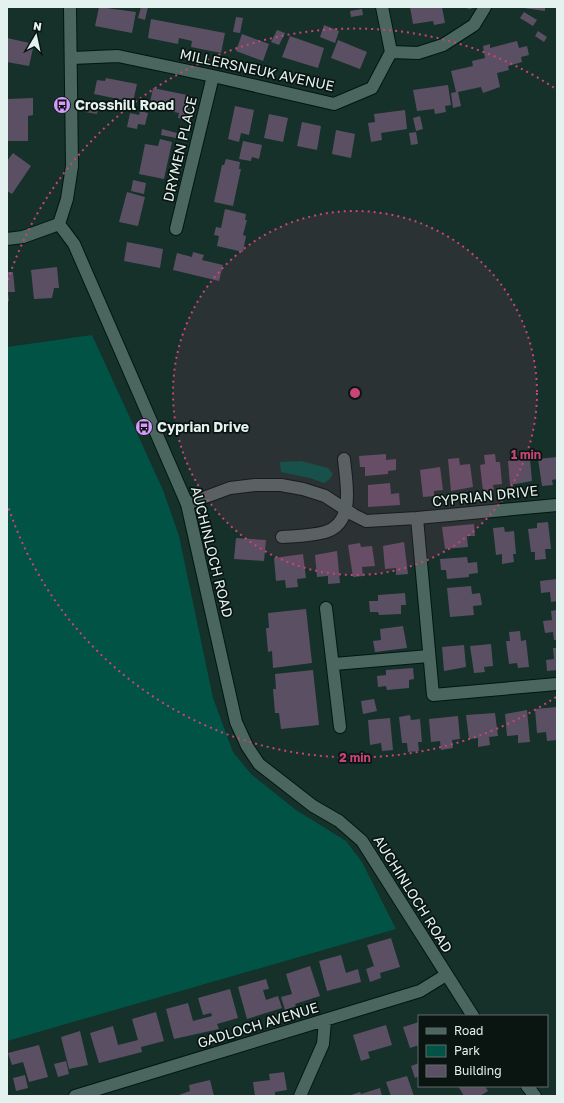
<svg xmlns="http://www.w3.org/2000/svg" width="564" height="1103" viewBox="0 0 564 1103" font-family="'Golos Text',sans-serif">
<rect width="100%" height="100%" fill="#16302a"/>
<path fill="#015346" d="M92 335 163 490 179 536 213 698 233 752 251 774 296 810 346 841 362 862 396 929 7 1041V347Z
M301 461 328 468 333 474 329 480 324 483 310 478 281 472 280 462Z"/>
<path fill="#5b5063" d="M99 7 136 12 132 33 95 26Z
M141 7H148L145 20 138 18Z
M410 7H442L445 23 434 25 433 21 413 24Z
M460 7H472L471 9Z
M517 7H545V11Z
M362 9 363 15 351 17 350 11Z
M524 12 537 20 533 26 520 18Z
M236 17 243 18 240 33 233 32Z
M151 19 225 33 221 53 191 47 192 41 179 38 178 44 148 38Z
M324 25 339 31 335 43 320 37Z
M277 30 285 33 279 45 271 42Z
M538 31 547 37 544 42 535 36Z
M242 34 269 44 263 61 236 51Z
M290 36 324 48 318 68 282 57Z
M7 38 34 44 29 66 7 62Z
M338 40 367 52 360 69 331 58Z
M517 41 519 48 527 46 529 55 521 57 522 62 508 66 509 70 497 73 500 87 483 93 481 87 458 92 461 106 453 108 451 93 456 92 451 71 473 66 472 61 485 58 483 46 490 44V48Z
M106 78 137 84 133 102 94 94 97 80 105 81Z
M448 85 451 105 445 106 446 112 435 114 434 109 417 111 413 90Z
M153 88 192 96 187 120 178 118 179 113 149 107Z
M33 98V115L28 116V141H7V99Z
M87 100 99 102 97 114 85 112Z
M235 106 254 110 249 135 241 133 239 142 228 139Z
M405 110 407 129 381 133 382 140 371 142 368 123 375 122 374 114Z
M140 111 148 113 145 125 138 124 137 129 127 127 130 113 139 115Z
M269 114 288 118 283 142 264 138Z
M420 116 423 129 416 131 413 118Z
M302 122 321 126 317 150 297 146Z
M162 129 177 133 176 138 161 135Z
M336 130 355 134 351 158 332 154Z
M416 132 418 144 411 145 409 133Z
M160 139 172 142 164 179 139 174 145 144 158 146Z
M243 141 262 145 259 159 252 157 251 161 239 159Z
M13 153 31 166 12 194 7 191V161Z
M226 159 240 162 239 169H241L233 206 214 202 222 165H224Z
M133 180 146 183 144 194 131 191Z
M127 192 145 197 138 226 119 222Z
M225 209 246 214 245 220H247L243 235 246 236 243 252 217 246 219 236 214 235 216 227 221 228Z
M127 242 163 249 160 268 124 261Z
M193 252 204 255 202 260 223 265 219 281 173 270 177 253 192 257Z
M57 267 59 288H54L52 298 34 299 31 270Z
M7 272H13L15 292H8L9 301 7 302Z
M386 454V460L396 459V470L388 471V474L365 476V467H360L359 456Z
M495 454 496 462H500L502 484 493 485 494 490 483 491 480 465 485 464 484 455Z
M557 457V479L552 480 553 485 542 486 538 459Z
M459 458 460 465 470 464 473 487 451 491 448 459Z
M530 459 532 481 510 485 508 461Z
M440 467 443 490 434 491V496L423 497 420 470Z
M390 483 391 494 399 493 400 505 368 507V485Z
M548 522 551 549H545L546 559 535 560V552H531L528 529 537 528V523Z
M474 524 475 536H467L468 547 445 549 442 527Z
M504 527 505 532 514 531 516 554H513L514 562 502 564V554L496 555 493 528Z
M236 538 266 540 264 561 234 559Z
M404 542 408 574 396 575V568L385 569 383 546Z
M360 543 361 547 372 546 375 566 362 567 363 576 353 577 348 545Z
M337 551 340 583 328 584V576L317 577 315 555Z
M303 554 306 578 297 579 298 587 286 588 285 580 276 581 274 558Z
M467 557 468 563 477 562 478 573 469 574V577L447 579 446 570H441L440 559Z
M557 579V601L551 602 550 592 541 593 540 581Z
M471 586 472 594 480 593 482 605 473 606 474 615 450 617 447 588Z
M405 593 406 605H401V614L379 615 378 612H370L369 601H378V595Z
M306 609 312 663 273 668 272 651 268 652 266 628H269L268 613Z
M557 610V640H554L553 632 545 633 543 621 552 620 551 611Z
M403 626 407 648 375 652 373 641 381 640 380 629Z
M520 631 521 641 526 640 529 667 518 668 517 663 509 664 506 641H510L509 632Z
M491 644 493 666 484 667 485 672 474 673 470 646Z
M464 645 466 667 444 671 442 647Z
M553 648H557V670L547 671 546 660 554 659Z
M413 668 414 679 409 680V688L387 690 386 686 378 687 377 676 386 675V670Z
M313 670 319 725 281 729 279 713H275L273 689H276L275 674Z
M374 699 377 711 363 714 361 701Z
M557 707V740L547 741 546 732 537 733 535 709Z
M527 710 530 742 518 743V735L507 736 505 714Z
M495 713 498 736 489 737 490 745 478 747V738L469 739 466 715Z
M410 715 411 720 420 719 422 742H418L419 751 408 752 407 743H402L399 717Z
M458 716 460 739 452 740 453 748 441 750 440 741 431 742 429 719Z
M390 718 393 750 382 751 381 743 370 745 368 720Z
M391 938 400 967 380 973 381 978 370 982 366 969 374 966 367 945Z
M341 955 346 973 358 969 361 982 327 991 319 961Z
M310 966 320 996 295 1004 296 1006 285 1010 281 997 292 994 286 974Z
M266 979 269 989 263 990 266 1000 278 996 282 1008 247 1019 238 987Z
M230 989 238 1018 217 1024 219 1029 174 1039 166 1009 188 1003 193 1021 212 1016 211 1013 203 1015 198 998Z
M156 1012 164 1041 141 1047 142 1052 99 1063 90 1033 113 1026 118 1045 138 1040 132 1019Z
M419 1022V1045L410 1048 403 1027Z
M386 1025 392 1045 368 1052 370 1058 361 1061 353 1035Z
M80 1031 88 1065 69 1069 61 1037Z
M39 1045 48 1077 29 1082 23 1062 12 1065 8 1053Z
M66 1061 69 1074 58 1077 54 1064Z
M419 1063V1076L415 1078 411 1066Z
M284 1072 287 1090 275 1092V1096H255L253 1082 270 1080 269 1074Z
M25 1075 28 1088 16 1091 13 1078Z
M407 1076 414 1096H391L386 1082Z
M210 1080 214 1096H176L190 1091 189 1085Z
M458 1086H485L488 1091 480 1096H464Z
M380 1088 382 1096H348L360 1092 361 1094Z"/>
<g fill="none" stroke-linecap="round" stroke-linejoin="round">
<g stroke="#001712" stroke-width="14">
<path id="street" d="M391 52 418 53 443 45 474 25 485 7
M72 58 118 56 213 76 334 104 372 88 391 52 382 7
M176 229 213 76
M187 504 230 488 255 485H281L303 489 325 496 354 515 366 521 417 518 557 505
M417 518 433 695 557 684
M282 537C296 536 311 536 325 532 356 523 346 482 344 459
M326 608 340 727
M334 664 429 656
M75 1096 420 991 446 975
M300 1096 323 1044 325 1021"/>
</g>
<g stroke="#001712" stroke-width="14">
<path id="secondary" d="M70 7 72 166 67 199 59 224 74 244 187 504 236 722 247 746 259 764 313 806 339 821 362 841 473 1016
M7 239 23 237 59 224
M527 1086 535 1096"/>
</g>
<use href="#street" stroke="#4b665f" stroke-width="12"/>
<use href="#secondary" stroke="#4b665f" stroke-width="12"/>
</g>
<circle cx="355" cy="393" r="182" fill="#c94478" fill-opacity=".12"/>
<g fill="none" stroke="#c94478" stroke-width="2" stroke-dasharray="2 4">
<circle cx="355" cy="393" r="182"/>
<path d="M556 697A365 365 0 0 1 8 506M8 280A365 365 0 0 1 556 89"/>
</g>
<defs>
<g id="bus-disc" transform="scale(0.9)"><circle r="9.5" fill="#d39cfc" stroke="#0a1512"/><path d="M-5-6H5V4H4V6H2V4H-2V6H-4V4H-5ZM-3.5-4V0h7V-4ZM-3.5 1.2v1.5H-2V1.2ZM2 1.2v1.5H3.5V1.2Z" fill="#111"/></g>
</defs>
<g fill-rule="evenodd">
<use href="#bus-disc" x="62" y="105"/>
<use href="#bus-disc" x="144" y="427"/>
</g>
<g text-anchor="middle" stroke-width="3.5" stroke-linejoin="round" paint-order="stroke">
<g font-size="14" fill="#e3f2ee" stroke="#0a1512">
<text transform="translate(257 70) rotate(12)" y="5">MILLERSNEUK AVENUE</text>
<text transform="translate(180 149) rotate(-77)" y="5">DRYMEN PLACE</text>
<text transform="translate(485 496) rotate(-6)" y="5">CYPRIAN DRIVE</text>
<text transform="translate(212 552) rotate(76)" y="5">AUCHINLOCH ROAD</text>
<text transform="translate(413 894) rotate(58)" y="5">AUCHINLOCH ROAD</text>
<text transform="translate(258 1025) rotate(-17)" y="5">GADLOCH AVENUE</text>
</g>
<g font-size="14" font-weight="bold" fill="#e3f2ee" stroke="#0a1512" text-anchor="start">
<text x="75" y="110">Crosshill Road</text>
<text x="157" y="432">Cyprian Drive</text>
</g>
</g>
<circle cx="355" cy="393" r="6" fill="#c94478" stroke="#0a1512" stroke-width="2"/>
<g font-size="12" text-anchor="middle" font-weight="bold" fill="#c94478" stroke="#0a1512" stroke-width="3.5" stroke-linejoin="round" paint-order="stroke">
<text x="526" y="459">1 min</text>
<text x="355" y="762">2 min</text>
</g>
<rect width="564" height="1103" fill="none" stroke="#e3f2ee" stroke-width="16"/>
<rect x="418" y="1015" width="130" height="72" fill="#0a1512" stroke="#616d6a"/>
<rect x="426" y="1028" width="20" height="6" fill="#4b665f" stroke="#616d6a"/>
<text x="454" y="1035" font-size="12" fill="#e3f2ee">Road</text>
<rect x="426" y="1045" width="20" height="12" fill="#015346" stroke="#616d6a"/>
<text x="454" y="1055" font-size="12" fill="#e3f2ee">Park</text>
<rect x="426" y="1065" width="20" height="12" fill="#5b5063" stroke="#616d6a"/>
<text x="454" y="1075" font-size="12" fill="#e3f2ee">Building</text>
<g transform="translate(36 36) rotate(9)" stroke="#0a1512" stroke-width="3" paint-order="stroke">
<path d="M0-3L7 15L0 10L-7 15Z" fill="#e3f2ee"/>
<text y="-6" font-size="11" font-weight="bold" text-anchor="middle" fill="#e3f2ee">N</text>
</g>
</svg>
